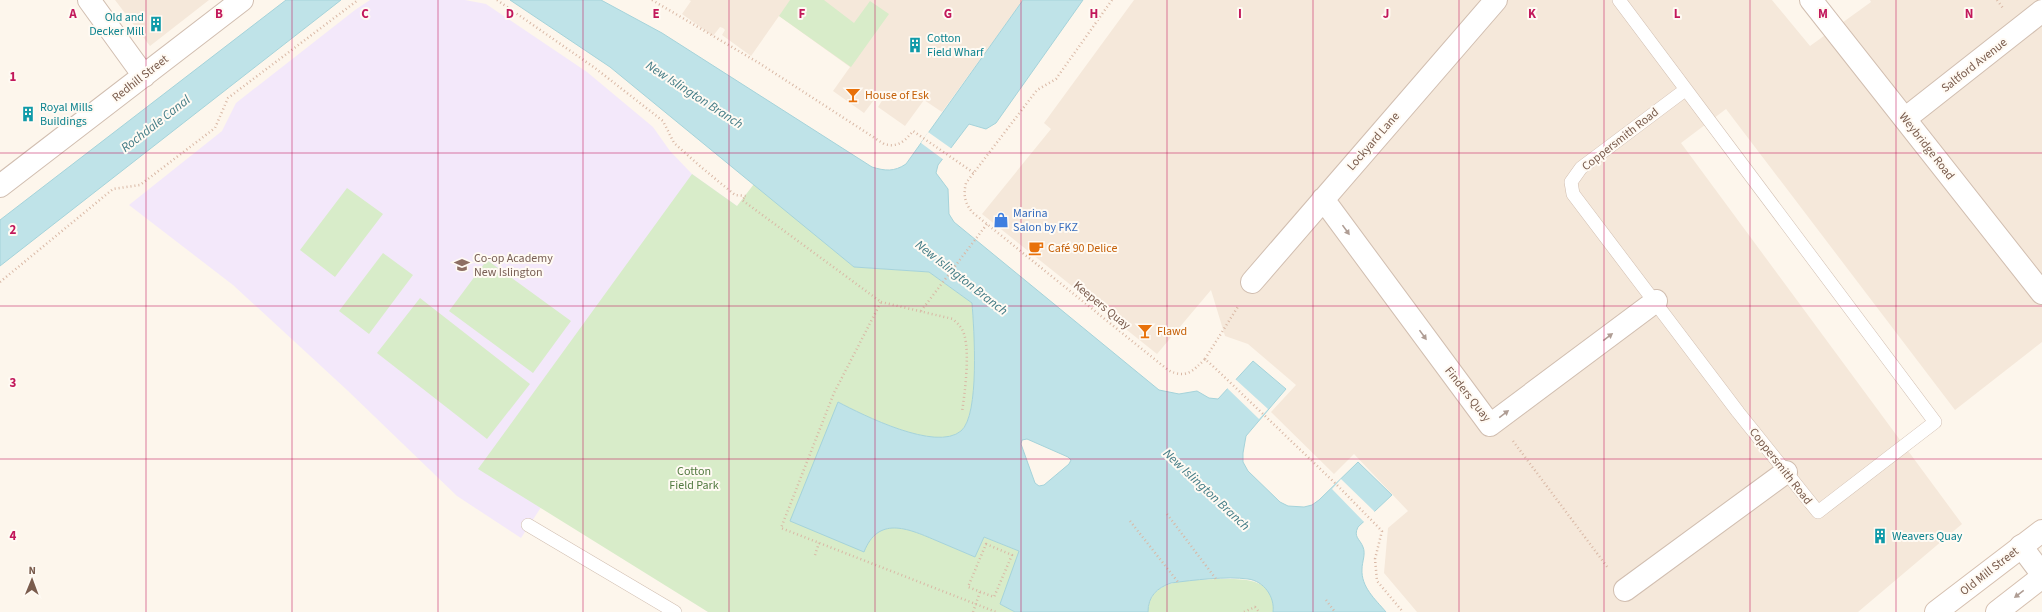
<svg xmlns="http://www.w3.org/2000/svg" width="2042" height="612" viewBox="0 0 2042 612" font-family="'Source Sans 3',sans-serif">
<rect width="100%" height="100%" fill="#fdf6ec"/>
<path fill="#f5e8da" d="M115 0H209L150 46Z
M689 0H1023L942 112 924 100 905 126 878 107 885 96 880 92 864 113 833 91 850 67 779 16 751 56 722 35 725 30 723 28 720 27 713 36 682 14 691 1Z
M1134 0H1772L1810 46 1871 2 1870 0H2042V342L1955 410 1726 109 1681 143 1962 524 1858 612H1417L1384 573 1388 528 1408 511 1354 454 1334 474 1271 412 1296 385 1248 344 1225 336 1211 290 1157 354 982 214 1051 129 1044 123Z"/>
<path fill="#f3e8fa" d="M370 0H465L486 4 587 72 653 127 670 151 692 174 737 206 521 538 457 496 347 390 233 285 129 205 222 131 236 103 355 10Z"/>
<path fill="#d8ecc9" d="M790 0H824L854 23 870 1 889 14 851 67 779 16Z
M692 174 737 206 754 184 854 267 929 272 972 303C974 329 980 414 961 431 936 452 863 415 838 402L864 551C878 516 908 528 935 540 948 546 962 551 975 557L984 537 1020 551 1000 604 1015 612H708L478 469Z
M347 188 383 214 335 277 300 250Z
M383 253 413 275 369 334 339 311Z
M487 260 571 321 533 373 449 311Z
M420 298 530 384 487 439 377 353Z
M1216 579C1240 579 1277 576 1273 612H1148C1149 577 1191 581 1216 579Z"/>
<path fill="#bfe3e8" stroke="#a5d3da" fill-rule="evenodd" d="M286 0H341L0 266V220Z
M510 0H601L662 33 872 167C885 171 894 172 906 164L1023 0H1083L996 123 986 129 969 124 938 165 936 173 948 189 949 214 954 222 1159 390 1179 394 1197 391 1209 398 1218 399 1253 361 1286 389 1246 436 1243 453V462L1248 471 1280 502 1288 506 1304 507 1312 505 1319 500 1358 462 1392 495 1358 527C1353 537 1360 539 1363 547 1366 554 1362 562 1362 569 1361 587 1375 599 1386 612H1273C1275 597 1264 581 1248 579 1227 576 1193 580 1171 583 1157 588 1148 596 1148 612H1015L1000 604 1019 551 984 537 975 557C962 551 948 546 935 540 907 528 878 516 864 552L790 521 838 402C863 415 936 452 961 431 980 415 974 329 972 303L929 272 854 267 610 67ZM1027 439 1068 457 1071 460 1069 464 1044 485 1039 486 1035 483 1021 444 1022 440Z"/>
<path fill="#fdf6ec" d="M928 132 952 149 944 160 921 143Z
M1234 378 1268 409 1259 419 1226 387Z
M1341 479 1376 513 1365 523 1332 489Z"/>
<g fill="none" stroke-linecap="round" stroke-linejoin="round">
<g stroke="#d1beb0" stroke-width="14">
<path id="lane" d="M1619 0 1935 422 1818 512 1738 412 1573 194 1571 182 1581 168 1685 90
M528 525 675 612"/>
</g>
<g stroke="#d1beb0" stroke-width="24">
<path id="street" d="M89 0 144 76
M1811 0 2042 293
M1906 118 2042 11
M0 186 242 0
M1323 199 1490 425 1656 301
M1252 282 1496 0
M2021 546 2042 574
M1625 590 1786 472"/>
</g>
<g stroke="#d6c0b0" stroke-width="24">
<path id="secondary" d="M1936 612 2042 531
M1997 612 2042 577"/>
</g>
<path stroke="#d9b8a5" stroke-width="2.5" stroke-dasharray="1 3" stroke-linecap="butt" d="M497 0 595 68 663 121 674 143 701 167 735 195 746 196 742 200 881 302 834 393 781 528 996 612
M652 0 759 63 884 144C898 148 905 141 913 131L974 173
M1112 0 1056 79 1037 90 966 183C963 195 965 203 972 212L1168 370C1186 379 1192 372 1205 359L1215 368 1336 484 1382 531 1375 559 1377 581 1403 612
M1997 0 2003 8
M0 282 113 189 140 185 215 128 228 98 358 0
M881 302 953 319C958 324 962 327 964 334 970 352 965 392 962 412
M921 311 987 224
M1205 359 1239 305
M1513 441 1608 568
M1167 514 1216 579
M1130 521 1178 582
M986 544 1012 555 994 597 968 587Z
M815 555 819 543
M1326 600 1335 612
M973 612 980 592
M1244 612 1255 607 1259 612"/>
<use href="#lane" stroke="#fff" stroke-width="13"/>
<use href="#street" stroke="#fff" stroke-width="22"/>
<use href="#secondary" stroke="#fff" stroke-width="22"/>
</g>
<defs><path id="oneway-solid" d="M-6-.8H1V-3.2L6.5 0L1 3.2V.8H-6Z"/></defs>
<g fill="#af9d94">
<use href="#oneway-solid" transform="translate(1346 230) rotate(54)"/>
<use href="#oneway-solid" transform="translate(1423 335) rotate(54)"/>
<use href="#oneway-solid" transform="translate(1608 337) rotate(-37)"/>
<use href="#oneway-solid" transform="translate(1504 414) rotate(-37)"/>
<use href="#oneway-solid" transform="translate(2019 594) rotate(142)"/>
</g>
<path fill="none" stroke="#c2185b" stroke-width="1" stroke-opacity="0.55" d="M146 0V612M292 0V612M438 0V612M583 0V612M729 0V612M875 0V612M1021 0V612M1167 0V612M1313 0V612M1459 0V612M1604 0V612M1750 0V612M1896 0V612M0 153H2042M0 306H2042M0 459H2042"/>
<defs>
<g id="building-bare" transform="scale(1.2)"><path d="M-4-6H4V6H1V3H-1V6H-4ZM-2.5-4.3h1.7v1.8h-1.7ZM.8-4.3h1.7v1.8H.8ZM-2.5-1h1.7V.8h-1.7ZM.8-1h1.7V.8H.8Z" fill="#0f9aa8" stroke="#fffaf3" stroke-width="2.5" paint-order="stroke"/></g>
<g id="bar-bare" transform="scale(1.2)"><path d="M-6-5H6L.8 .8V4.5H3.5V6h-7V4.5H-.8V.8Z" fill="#e8710a" stroke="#fffaf3" stroke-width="2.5" paint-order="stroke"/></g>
<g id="shop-bare" transform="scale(1.2)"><path d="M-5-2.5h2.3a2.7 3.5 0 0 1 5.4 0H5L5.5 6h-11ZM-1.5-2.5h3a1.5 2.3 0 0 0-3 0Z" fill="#3f7fe0" stroke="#fffaf3" stroke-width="2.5" paint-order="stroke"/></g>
<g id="cafe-bare" transform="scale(1.2)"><path d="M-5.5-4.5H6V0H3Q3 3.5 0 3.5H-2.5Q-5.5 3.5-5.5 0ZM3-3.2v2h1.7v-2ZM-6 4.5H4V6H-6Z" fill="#e8710a" stroke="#fffaf3" stroke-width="2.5" paint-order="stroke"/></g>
<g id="school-bare" transform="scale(1.2)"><path d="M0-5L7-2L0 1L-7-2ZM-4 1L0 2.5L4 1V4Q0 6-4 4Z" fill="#8d6e63" stroke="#fffaf3" stroke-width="2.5" paint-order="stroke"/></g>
</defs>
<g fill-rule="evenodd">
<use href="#building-bare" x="156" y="24"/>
<use href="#building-bare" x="915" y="45"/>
<use href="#bar-bare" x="853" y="95"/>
<use href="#building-bare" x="28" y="114"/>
<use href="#shop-bare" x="1001" y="220"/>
<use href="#cafe-bare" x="1036" y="248"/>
<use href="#school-bare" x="462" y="265"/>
<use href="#bar-bare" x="1145" y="331"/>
<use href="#building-bare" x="1880" y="536"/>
</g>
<g text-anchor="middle" stroke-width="4" stroke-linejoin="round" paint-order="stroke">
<g font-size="12" fill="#0d838f" stroke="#fffaf3" text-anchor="start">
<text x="144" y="21" text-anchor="end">Old and<tspan x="144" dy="14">Decker Mill</tspan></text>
<text x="927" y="42">Cotton<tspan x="927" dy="14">Field Wharf</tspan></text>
<text x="40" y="111">Royal Mills<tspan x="40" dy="14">Buildings</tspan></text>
<text x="1892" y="540">Weavers Quay</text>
</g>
<g font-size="12" fill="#7a5c4d" stroke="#fffaf3">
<text transform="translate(1974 65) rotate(-38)" y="4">Saltford Avenue</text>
<text transform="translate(140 78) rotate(-38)" y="4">Redhill Street</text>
<text transform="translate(1620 139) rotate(-38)" y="4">Coppersmith Road</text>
<text transform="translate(1373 141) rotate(-49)" y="4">Lockyard Lane</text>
<text transform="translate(1927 146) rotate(52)" y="4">Weybridge Road</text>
<text transform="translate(1102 305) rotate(39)" y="4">Keepers Quay</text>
<text transform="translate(1468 394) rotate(52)" y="4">Finders Quay</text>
<text transform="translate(1781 466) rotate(52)" y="4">Coppersmith Road</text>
<text transform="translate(1989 571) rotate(-38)" y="4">Old Mill Street</text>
</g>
<g font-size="12" fill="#c56008" stroke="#fffaf3" text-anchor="start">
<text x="865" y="99">House of Esk</text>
<text x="1048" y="252">Café 90 Delice</text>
<text x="1157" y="335">Flawd</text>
</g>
<g font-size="12" fill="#366cbe" stroke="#fffaf3" text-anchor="start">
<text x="1013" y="217">Marina<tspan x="1013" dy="14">Salon by FKZ</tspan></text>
</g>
<g font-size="12" fill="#785e54" stroke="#fffaf3" text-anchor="start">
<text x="474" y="262">Co-op Academy<tspan x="474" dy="14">New Islington</tspan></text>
</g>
<g font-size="12" fill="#537a41" stroke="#fffaf3">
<text x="694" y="475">Cotton<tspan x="694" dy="14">Field Park</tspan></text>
</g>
<g font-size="13" font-style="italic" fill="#437c86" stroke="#fffaf3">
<text transform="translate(695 94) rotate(33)" y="5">New Islington Branch</text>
<text transform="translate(155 123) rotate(-38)" y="5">Rochdale Canal</text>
<text transform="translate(962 277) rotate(38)" y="5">New Islington Branch</text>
<text transform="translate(1207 489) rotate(43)" y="5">New Islington Branch</text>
</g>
</g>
<g font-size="13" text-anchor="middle" font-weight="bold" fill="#c2185b" stroke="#fffaf3" stroke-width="4" stroke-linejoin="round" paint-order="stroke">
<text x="73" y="18">A</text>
<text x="219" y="18">B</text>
<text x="365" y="18">C</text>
<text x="510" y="18">D</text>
<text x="656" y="18">E</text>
<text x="802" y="18">F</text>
<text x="948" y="18">G</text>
<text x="1094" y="18">H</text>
<text x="1240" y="18">I</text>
<text x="1386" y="18">J</text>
<text x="1532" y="18">K</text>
<text x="1677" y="18">L</text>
<text x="1823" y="18">M</text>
<text x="1969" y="18">N</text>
<text x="13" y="81">1</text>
<text x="13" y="234">2</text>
<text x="13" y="387">3</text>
<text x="13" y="540">4</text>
</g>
<g transform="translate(32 580) rotate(1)" stroke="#fffaf3" stroke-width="3" paint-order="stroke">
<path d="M0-3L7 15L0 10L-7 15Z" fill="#7a5c4d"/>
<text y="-6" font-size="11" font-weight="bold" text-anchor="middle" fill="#7a5c4d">N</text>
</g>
</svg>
